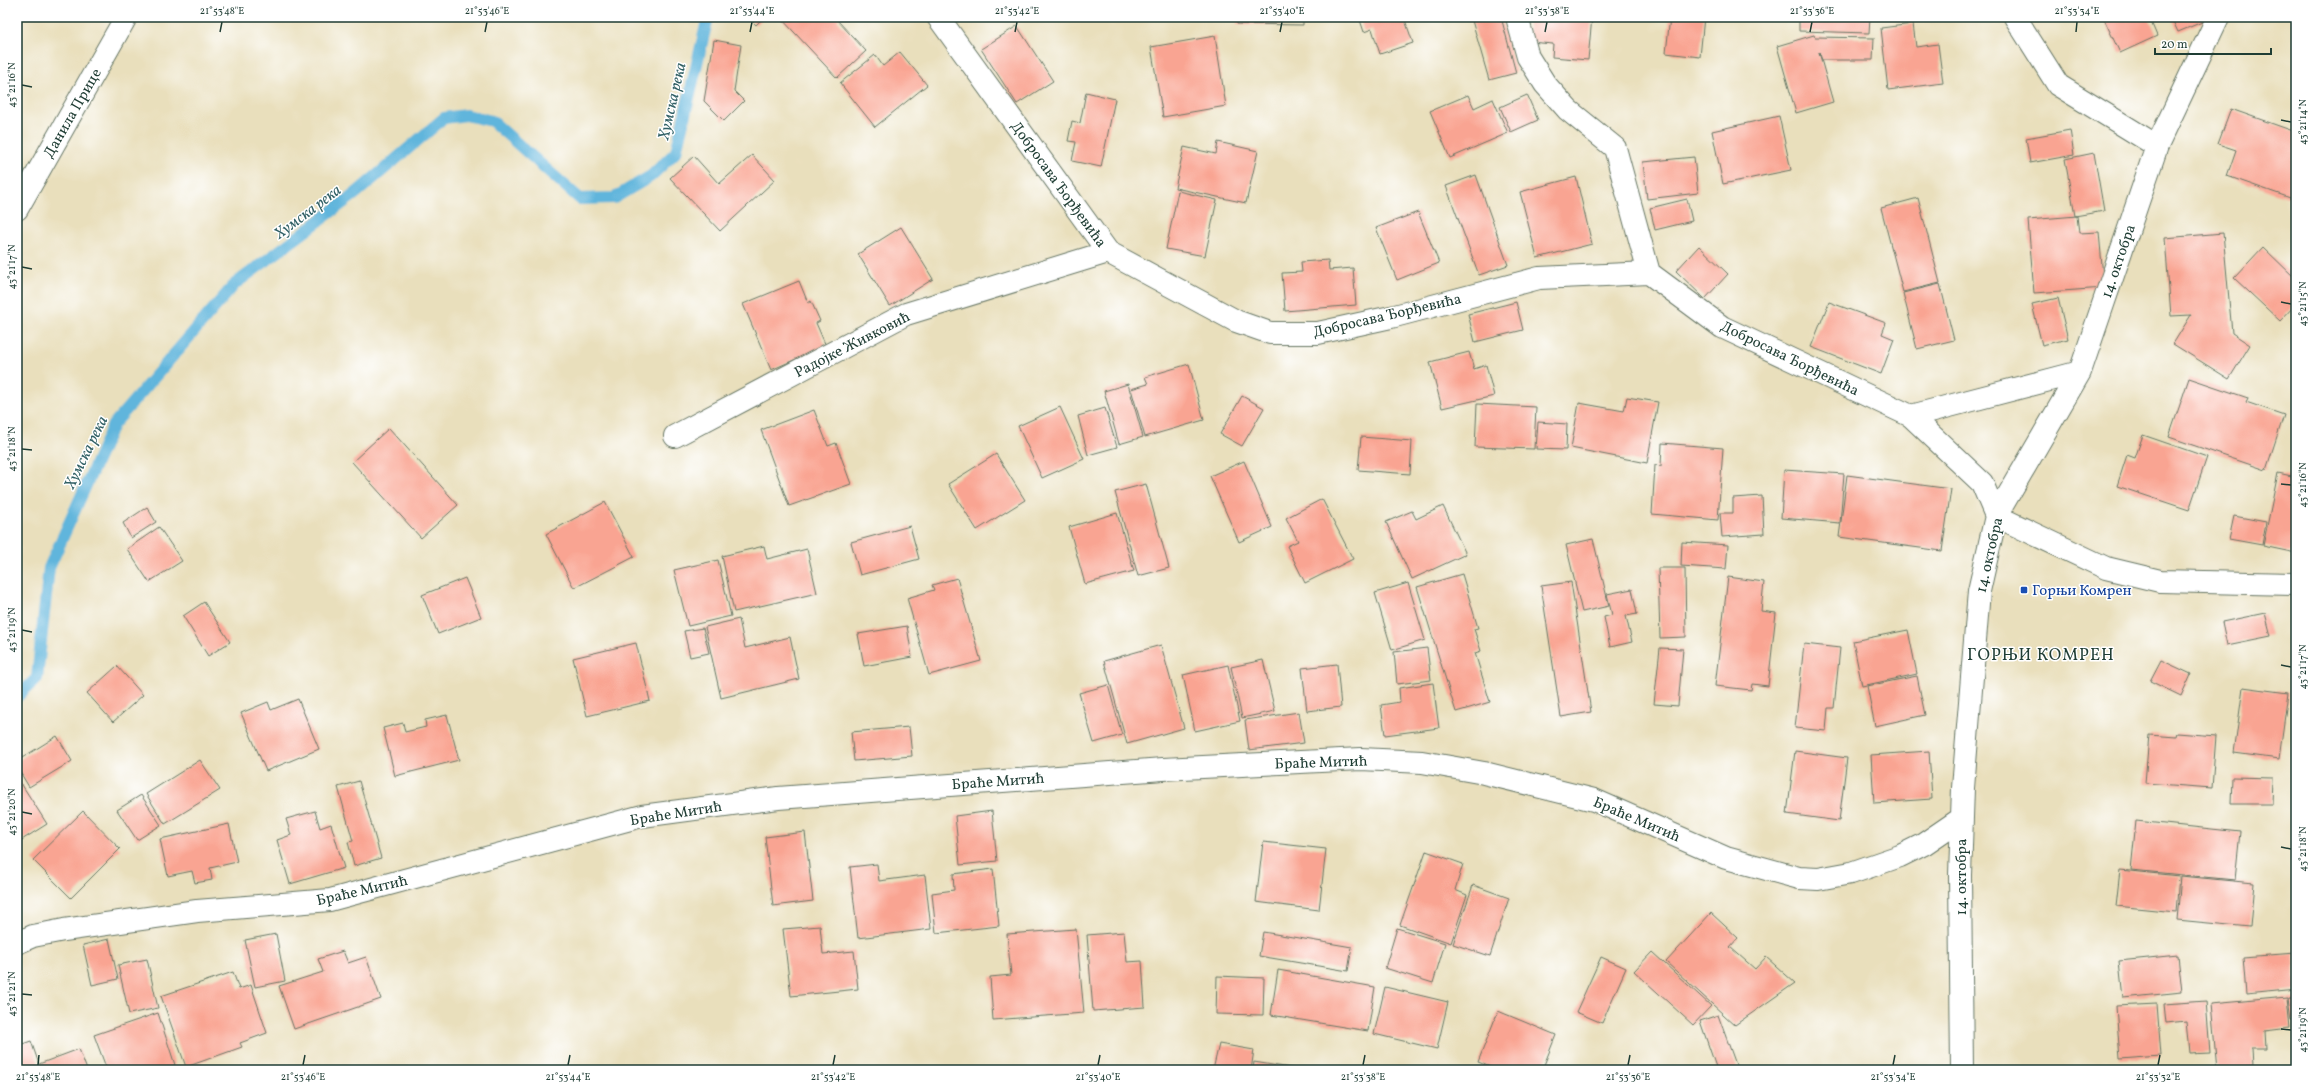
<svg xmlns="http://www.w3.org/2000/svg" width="2313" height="1087" viewBox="0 0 2313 1087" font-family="Vollkorn,serif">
<rect width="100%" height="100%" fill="#fff"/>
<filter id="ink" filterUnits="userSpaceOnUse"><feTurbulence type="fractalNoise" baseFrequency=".025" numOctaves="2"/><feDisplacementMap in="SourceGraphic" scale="8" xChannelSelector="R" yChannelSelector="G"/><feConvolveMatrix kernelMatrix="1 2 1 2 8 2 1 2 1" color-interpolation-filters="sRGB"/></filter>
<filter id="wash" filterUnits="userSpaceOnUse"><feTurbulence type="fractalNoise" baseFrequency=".012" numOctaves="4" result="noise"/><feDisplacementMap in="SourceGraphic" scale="16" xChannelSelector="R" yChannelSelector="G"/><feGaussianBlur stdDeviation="0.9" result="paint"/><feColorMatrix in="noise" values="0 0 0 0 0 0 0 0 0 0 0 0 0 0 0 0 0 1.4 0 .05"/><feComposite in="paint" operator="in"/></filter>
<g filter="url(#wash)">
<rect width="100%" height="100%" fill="#e9dfbc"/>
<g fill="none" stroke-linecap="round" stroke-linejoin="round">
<path stroke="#60b5dc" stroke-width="12" d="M17 697 37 678 49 568 113 425 235 284 355 194 444 118 466 115 492 121 580 199 614 198 651 176 676 152 708 17"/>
</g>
<g id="blocks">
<path fill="#f9a492" d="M748 17H764L756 25Z
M780 17H841L837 20 866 51 837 78Z
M1237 17H1303V25L1237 24Z
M1359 17H1404L1413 43 1380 54 1372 29 1364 32Z
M1471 17H1501L1516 73 1489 80Z
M1527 17H1592L1588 60 1552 57 1553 44 1530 42Z
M1670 17H1704L1700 57 1666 53Z
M1799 17H1870L1869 33 1799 31Z
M2103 17H2149L2157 36 2120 53Z
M2171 17H2214L2178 32Z
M1913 24 1916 47 1938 44 1943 83 1888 90 1881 28Z
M1017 26 1053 81 1017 104 981 49Z
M1814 35 1815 37 1874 38 1873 60H1822L1819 52 1833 102 1796 113 1777 46Z
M1215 36 1226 106 1163 117 1151 47Z
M714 40 741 45 734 91 744 101 724 121 704 101Z
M900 52 927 85 875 127 840 83 875 55 883 66Z
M1086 92 1115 99 1101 167 1072 161 1076 142 1068 141 1072 121 1080 123Z
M1468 95 1474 108 1493 99 1508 133 1450 158 1430 111Z
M1527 95 1538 120 1511 132 1500 107Z
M2231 109 2296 132V200L2227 176 2236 150 2218 144Z
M1779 116 1791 170 1723 184 1712 131Z
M2070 130 2074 155 2030 163 2026 138Z
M1218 142 1258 151 1246 203 1175 188 1184 147 1216 154Z
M2094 153 2104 211 2075 216 2065 159Z
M752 155 775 180 720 231 670 178 694 156 719 184Z
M1694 157 1698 193 1647 199 1643 162Z
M1476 175 1508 265 1479 275 1446 186Z
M1576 177 1592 244 1537 258 1520 192Z
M1178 191 1217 200 1205 256 1166 249Z
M1918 198 1940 283 1903 292 1881 208Z
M1687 199 1692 221 1655 230 1650 208Z
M1418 212 1439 263 1397 280 1376 228Z
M2077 216 2079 233 2099 232 2104 288 2034 293 2028 220Z
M901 227 933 279 890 306 858 254Z
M2223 233 2232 333 2250 345 2229 379 2173 344 2191 315 2171 316 2165 238Z
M1699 246 1728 274 1705 299 1676 271Z
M2263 247 2296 279V304L2280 321 2234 278Z
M1328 260 1329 270 1353 268 1356 305 1285 311 1282 273 1302 272 1301 262Z
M799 281 808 303 811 301 820 321 816 323 826 346 771 370 743 304Z
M1940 284 1954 340 1917 349 1903 293Z
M2058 298 2068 339 2042 345 2032 304Z
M1516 302 1523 330 1475 342 1468 314Z
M1829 302 1886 323 1882 334 1894 339 1881 374 1811 347Z
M1469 352 1474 369 1486 365 1494 396 1442 408 1430 362Z
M1189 364 1204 420 1145 437 1131 389 1148 384 1145 377Z
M2189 378 2248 398 2246 402 2284 415 2266 470 2169 437Z
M1128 384 1143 437 1119 444 1104 391Z
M1242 396 1264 408 1242 446 1220 434Z
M1627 397 1658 402 1647 463 1571 448 1579 403 1624 411Z
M1477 404 1536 407 1534 449 1475 447Z
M1060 407 1084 459 1042 478 1018 426Z
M1105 408 1117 447 1088 455 1078 416Z
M814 410 828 446 836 443 851 484 789 506 761 430Z
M1538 422 1567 424 1566 450 1536 449Z
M389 428 458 505 421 538 352 462Z
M2143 435 2207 457 2189 510 2117 486 2127 455 2135 458Z
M1361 437 1412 441 1410 474 1358 470Z
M1662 443 1723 448 1718 520 1652 514 1655 465 1661 466Z
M996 454 1025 500 977 530 948 484Z
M1244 461 1272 527 1239 542 1210 476Z
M1784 470 1844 474 1840 523 1781 518Z
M2278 473 2296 477V553L2263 546Z
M1847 475 1951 489 1942 551 1839 537Z
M1146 484 1169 568 1138 576 1115 492Z
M1762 496 1764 534 1722 537 1720 513H1733V498Z
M1322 499 1353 559 1305 583 1287 546 1298 541 1286 518Z
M605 502 634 557 574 588 546 534Z
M1443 506 1466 554 1412 579 1386 522 1412 511 1416 519Z
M147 507 156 522 131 538 123 523Z
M1117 513 1134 571 1085 584 1069 527Z
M2234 516 2266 522 2262 545 2229 539Z
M910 526 919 559 860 575 851 542Z
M159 527 182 561 149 582 127 549Z
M1593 539 1609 606 1582 612 1566 545Z
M1682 542 1728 545 1726 569 1681 566Z
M764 546 767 559 807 549 817 593 734 612 722 556Z
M718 560 731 616 688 626 674 570Z
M1658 568H1685L1686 637 1660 638Z
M1462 574 1478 628 1474 629 1481 651 1475 653 1490 702 1456 712 1417 587Z
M1728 577 1764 582 1761 611 1776 613 1768 686 1752 684 1751 690 1715 686Z
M465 578 481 617 438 634 422 595Z
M957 578 981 661 929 675 907 598 934 590 932 585Z
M1571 582 1591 712 1561 717 1541 586Z
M1408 583 1425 640 1392 650 1375 593Z
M1632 589 1637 614 1626 616 1632 642 1610 647 1604 617 1612 615 1607 594Z
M204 602 230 642 208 656 183 616Z
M2265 613 2271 636 2227 645 2222 622Z
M739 619 745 648 790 637 799 679 721 698 705 627Z
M907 626 912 657 864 666 858 634Z
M703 628 709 653 690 657 684 631Z
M1908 630 1917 674 1862 686 1853 641Z
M636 643 650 701 587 716 573 658Z
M1804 644 1840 648 1834 708H1828L1826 731 1795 728Z
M1161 645 1184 728 1127 744 1104 661Z
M1427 648 1431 680 1397 684 1394 652Z
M1660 648 1683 649 1678 706 1654 704Z
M1263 660 1275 711 1242 718 1231 667Z
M2161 660 2191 674 2181 696 2150 681Z
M1337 664 1341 707 1307 711 1302 668Z
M1228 665 1240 721 1195 731 1183 675Z
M117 666 143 695 113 722 87 693Z
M1917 676 1925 715 1875 726 1867 686Z
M1433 683 1439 728 1385 735 1381 705 1400 702 1399 688Z
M1108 685 1122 735 1094 743 1079 693Z
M2243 687 2288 693 2279 759 2234 753Z
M298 699 319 749 266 771 241 713 268 702 271 710Z
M1299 712 1304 743 1249 750 1245 720Z
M447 715 459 760 395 776 383 728 403 723 405 732 426 727 425 720Z
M909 727 912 756 854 761 851 732Z
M2177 733 2216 736 2212 788 2145 783 2149 735 2176 737Z
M57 736 72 761 29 787 17 767V761Z
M1795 751 1847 758 1839 821 1787 814Z
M1929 751 1932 799 1874 803 1871 755Z
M200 760 220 790 165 824 146 794Z
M17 777 47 824 17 843Z
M2232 777 2273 778 2272 804H2231Z
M359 781 381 858 354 866 348 842 353 841 338 787Z
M141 795 161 825 137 840 117 810Z
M83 811 120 849 71 898 33 860Z
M315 811 320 828 331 824 344 868 290 884 277 840 291 835 286 819Z
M992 811 997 861 960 865 955 816Z
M2136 821 2240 832 2235 880 2131 870Z
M229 824 237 862 210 868 212 880 195 883 192 871 168 876 160 839Z
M805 832 813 901 773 906 765 837Z
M1263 842 1326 849 1319 910 1256 902Z
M1426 851 1463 864 1455 890 1467 895 1451 943 1400 925Z
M877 864 879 881 925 875 931 929 858 938 850 867Z
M993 869 999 926 936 933 932 893 954 890 953 874Z
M2120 870 2179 876 2176 912 2116 906Z
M2181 876 2254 883 2250 927 2177 920Z
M1473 885 1509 898 1490 956 1453 944Z
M1711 913 1738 938 1730 947 1755 969 1766 957 1795 983 1735 1025 1666 962Z
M820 926 823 954 854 951 858 989 791 996 783 929Z
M1397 928 1445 943 1433 983 1385 968Z
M1076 929 1084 1013 993 1020 990 977 1011 975 1007 934Z
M1124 932 1127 962 1142 961 1145 1007 1093 1011 1087 935Z
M1263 932 1352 947 1348 971 1259 956Z
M276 934 285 981 255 987 245 940Z
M109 939 118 979 92 985 83 945Z
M343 951 348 963 366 957 381 999 294 1029 279 986 323 972 318 959Z
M1652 952 1711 1006 1693 1025 1634 971Z
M2294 953 2296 989 2246 994 2243 957Z
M2178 955 2182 992 2123 998 2119 961Z
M1601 957 1626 968 1602 1023 1576 1012Z
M147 959 158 1008 129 1014 118 965Z
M1278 970 1375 987 1368 1031 1271 1015Z
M233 972 239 989 251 985 267 1033 240 1043 242 1047 186 1067 161 996Z
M1217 976 1264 978 1263 1015 1216 1014Z
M1385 987 1448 1002 1437 1049 1374 1034Z
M2287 997 2290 1028 2265 1031 2266 1048H2252L2253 1068 2217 1070 2211 1004Z
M2288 997H2296V1020H2291Z
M2206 1001 2210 1052 2189 1053 2186 1021 2166 1023 2164 1004Z
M2157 1004 2161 1056 2120 1059 2116 1006Z
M1498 1011 1556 1035 1542 1070H1498L1478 1062Z
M158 1013 175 1065 161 1070H107L94 1035Z
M1718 1015 1738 1070H1717L1700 1021Z
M31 1041 39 1064 79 1049 87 1070H17V1046Z
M1219 1044 1254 1050 1251 1070H1213Z
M1254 1062 1297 1069V1070H1253Z"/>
</g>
</g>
<g filter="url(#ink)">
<use href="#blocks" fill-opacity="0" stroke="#667664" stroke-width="1"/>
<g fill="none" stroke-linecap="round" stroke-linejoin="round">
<g stroke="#667664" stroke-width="24">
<path id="minor" d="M938 17 1108 252 1236 321 1270 333H1318L1391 317 1539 278 1649 273 1722 327 1911 416 1982 483 1996 516
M1517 17 1528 57 1545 84 1568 110 1615 148 1649 273
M2015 17 2058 85 2157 146
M1911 416 2080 372
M675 436 906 314 1108 252
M1996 516 2106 568 2160 581 2296 584
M17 943 33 936 64 930 197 911 330 900 642 816 778 798 1163 769 1361 759 1422 762 1484 773 1594 800 1726 858 1799 878 1818 879 1851 873 1900 856 1924 844 1962 818
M1962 1070 1960 875 1963 788 1979 591 1996 516 2080 372 2157 146 2218 17"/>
</g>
<g stroke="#667664" stroke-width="24">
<path id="tertiary" d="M17 209 126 17"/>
</g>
<use href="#minor" stroke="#fff" stroke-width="22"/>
<use href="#tertiary" stroke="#fff" stroke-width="22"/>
</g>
</g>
<path fill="none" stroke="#1f3d34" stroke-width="1.5" d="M220 32 222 22M485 32 487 22M750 32 752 22M1015 32 1017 22M1280 32 1282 22M1545 32 1547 22M1810 32 1812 22M2076 32 2077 22M22 85 32 87M2281 120 2291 122M22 267 32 269M2281 302 2291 304M22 449 32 450M2281 484 2291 485M22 630 32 632M2281 665 2291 667M22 812 32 814M2281 847 2291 849M22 994 32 995M2281 1029 2291 1030M38 1065 39 1055M303 1065 305 1055M568 1065 570 1055M833 1065 835 1055M1098 1065 1100 1055M1363 1065 1365 1055M1628 1065 1630 1055M1893 1065 1895 1055M2158 1065 2160 1055"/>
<rect fill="#1a4fb4" stroke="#fff" stroke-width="1.5" x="2020" y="586" width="8" height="8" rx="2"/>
<g text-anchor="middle" stroke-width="3" stroke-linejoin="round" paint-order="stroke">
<g font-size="15" fill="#1f3d34" stroke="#fff">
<text transform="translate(72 113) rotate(-60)" y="5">Данила Прице</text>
<text transform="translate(1059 184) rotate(54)" y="5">Добросава Ђорђевића</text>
<text transform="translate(2118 261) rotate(-71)" y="5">14. октобра</text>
<text transform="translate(1387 315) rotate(-13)" y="5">Добросава Ђорђевића</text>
<text transform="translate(852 344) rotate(-27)" y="5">Радојке Живковић</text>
<text transform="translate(1790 358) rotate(26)" y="5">Добросава Ђорђевића</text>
<text transform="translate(1989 555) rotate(-77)" y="5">14. октобра</text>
<text transform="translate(1321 762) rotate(-2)" y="5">Браће Митић</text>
<text transform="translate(998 781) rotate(-4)" y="5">Браће Митић</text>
<text transform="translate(676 813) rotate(-9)" y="5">Браће Митић</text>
<text transform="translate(1637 819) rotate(23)" y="5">Браће Митић</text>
<text transform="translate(1961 877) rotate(-90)" y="5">14. октобра</text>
<text transform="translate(362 890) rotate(-13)" y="5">Браће Митић</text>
</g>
<g font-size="15" fill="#164399" stroke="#fff" text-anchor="start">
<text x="2032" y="595">Горњи Комрен</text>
</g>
<g font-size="16" font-style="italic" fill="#326166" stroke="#fff">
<text transform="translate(671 101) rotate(-77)" y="6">Хумска река</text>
<text transform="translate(307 211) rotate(-37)" y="6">Хумска река</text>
<text transform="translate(85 452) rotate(-64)" y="6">Хумска река</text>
</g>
<g font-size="17" letter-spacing="1" fill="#1f3d34" stroke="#fff">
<text x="2041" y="660">ГОРЊИ КОМРЕН</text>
</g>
</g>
<rect width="2313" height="1087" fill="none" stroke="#fff" stroke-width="44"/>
<path d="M2155 48v6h116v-6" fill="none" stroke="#1f3d34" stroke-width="2"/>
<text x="2161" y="48" font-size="12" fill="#1f3d34" stroke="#ffffff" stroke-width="3" paint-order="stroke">20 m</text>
<rect x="22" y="22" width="2269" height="1043" fill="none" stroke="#1f3d34" stroke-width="1.5"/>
<g font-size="10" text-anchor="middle" fill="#1f3d34">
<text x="222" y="14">21°53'48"E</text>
<text x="487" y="14">21°53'46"E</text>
<text x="752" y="14">21°53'44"E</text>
<text x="1017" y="14">21°53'42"E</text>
<text x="1282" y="14">21°53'40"E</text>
<text x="1547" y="14">21°53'38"E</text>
<text x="1812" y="14">21°53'36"E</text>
<text x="2077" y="14">21°53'34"E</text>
<text transform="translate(11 85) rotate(-90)" y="4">43°21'16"N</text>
<text transform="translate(2302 122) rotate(-90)" y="4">43°21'14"N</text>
<text transform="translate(11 267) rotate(-90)" y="4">43°21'17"N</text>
<text transform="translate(2302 304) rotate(-90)" y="4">43°21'15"N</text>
<text transform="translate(11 449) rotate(-90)" y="4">43°21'18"N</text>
<text transform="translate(2302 485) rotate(-90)" y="4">43°21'16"N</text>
<text transform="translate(11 630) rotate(-90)" y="4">43°21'19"N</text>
<text transform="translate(2302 667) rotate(-90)" y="4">43°21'17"N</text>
<text transform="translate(11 812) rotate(-90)" y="4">43°21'20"N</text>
<text transform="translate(2302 849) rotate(-90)" y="4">43°21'18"N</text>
<text transform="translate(11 994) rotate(-90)" y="4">43°21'21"N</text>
<text transform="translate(2302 1030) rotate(-90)" y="4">43°21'19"N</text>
<text x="38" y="1080">21°53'48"E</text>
<text x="303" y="1080">21°53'46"E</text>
<text x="568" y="1080">21°53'44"E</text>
<text x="833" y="1080">21°53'42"E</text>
<text x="1098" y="1080">21°53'40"E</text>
<text x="1363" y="1080">21°53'38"E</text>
<text x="1628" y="1080">21°53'36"E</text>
<text x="1893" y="1080">21°53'34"E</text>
<text x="2158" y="1080">21°53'32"E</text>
</g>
</svg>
